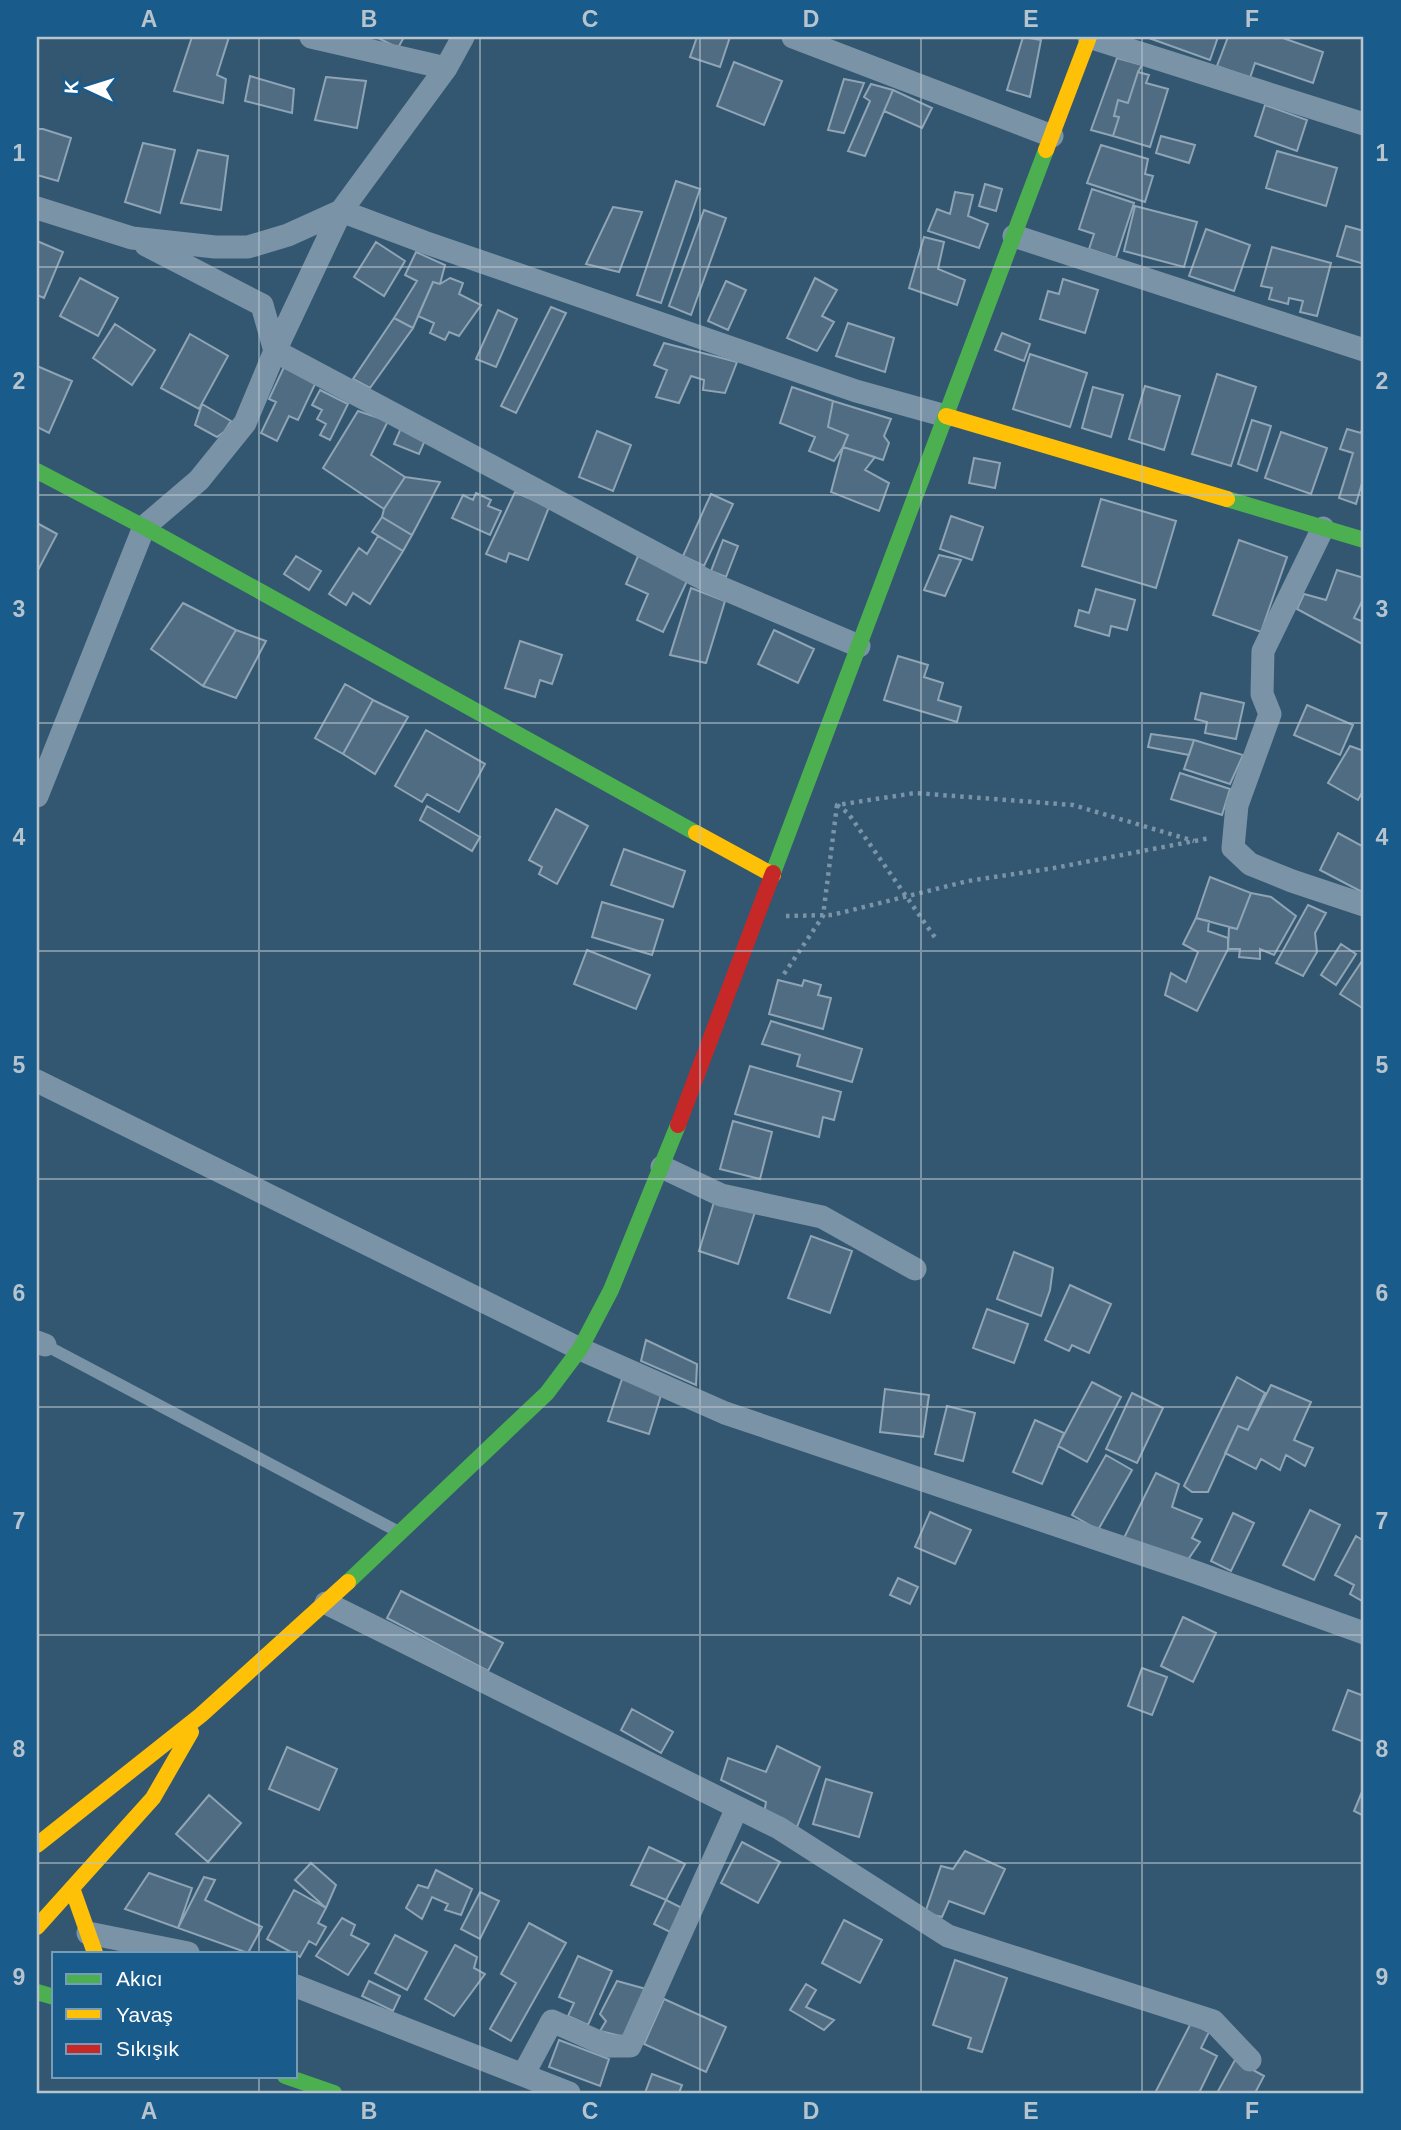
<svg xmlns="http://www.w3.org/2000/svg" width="1401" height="2130" viewBox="0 0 1401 2130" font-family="Arial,sans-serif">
<rect width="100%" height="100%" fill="#335771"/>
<path fill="#506c82" stroke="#8fa4b4" stroke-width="2" d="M192 37H229L217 75 226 79 223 103 174 91Z
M376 37H404L398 48Z
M697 37H730L720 67 690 57Z
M1023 37 1041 40 1030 97 1007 90Z
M1146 37H1218L1210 60Z
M1228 37H1280L1323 52 1313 83 1255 63 1250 78 1217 66Z
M1117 58 1142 65 1138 72 1128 103 1118 100 1114 116 1119 117 1113 136 1091 130Z
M734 62 782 81 764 125 717 106Z
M1138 72 1149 75 1146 83 1168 89 1150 147 1113 136 1119 117 1114 116 1118 100 1128 103Z
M250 76 294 89 292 113 245 101Z
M326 77 366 81 357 128 315 120Z
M844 79 864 83 844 133 828 130Z
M871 84 893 90 865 156 848 151 870 101 864 97Z
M893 90 932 108 922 128 884 111Z
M1265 105 1307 120 1297 151 1255 136Z
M37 129H43L71 138 58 181 37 175Z
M1161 136 1195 145 1189 163 1156 153Z
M143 143 175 150 160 213 125 202Z
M1101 145 1148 159 1145 174 1153 176 1145 202 1087 183Z
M198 150 228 156 221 210 181 203Z
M1277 151 1337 168 1326 206 1266 188Z
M676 181 700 189 661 303 637 295Z
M985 184 1002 189 996 211 979 206Z
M1092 189 1134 203 1116 258 1089 249 1094 234 1079 229Z
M955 192 973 195 968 216 988 224 979 248 928 231 937 209 950 214Z
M1135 206 1197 222 1184 267 1124 251Z
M613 207 642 212 619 272 586 264Z
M704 210 726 218 691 315 669 306Z
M1346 226 1364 231V264L1337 256Z
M1206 229 1250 245 1234 291 1189 276Z
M924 237 944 242 938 269 965 280 957 305 909 288Z
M37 241 63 252 44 298 37 295Z
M376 242 405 261 384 296 354 277Z
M1272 247 1331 263 1317 316 1300 312 1303 301 1289 298 1288 304 1269 299 1272 288 1261 286Z
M416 252 445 265 440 284 433 282 413 328 394 318 417 281 405 275Z
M80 278 118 298 98 336 60 316Z
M450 278 463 283 459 294 481 305 459 336 449 332 445 340 430 333 434 323 418 316 433 282 440 284Z
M815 278 837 290 822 316 834 322 817 351 787 338Z
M1063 279 1098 290 1085 333 1040 319 1048 291 1059 294Z
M726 281 746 290 728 330 708 321Z
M551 307 566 313 516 413 501 406Z
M498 310 517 319 496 367 476 359Z
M394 318 413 328 370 388 353 379Z
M848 323 894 338 885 372 836 356Z
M115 324 155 350 132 385 93 358Z
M1002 333 1030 344 1024 361 995 350Z
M190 334 228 356 199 409 161 388Z
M664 343 737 362 725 393 703 390 704 380 691 376 679 403 656 397 667 370 654 365Z
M1030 354 1087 373 1070 427 1013 409Z
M37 366 72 381 49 433 37 427Z
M284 367 316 382 298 420 289 416 277 441 261 433 276 402 269 399Z
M1217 374 1256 387 1231 466 1192 454Z
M1145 386 1180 396 1164 450 1129 439Z
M792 387 833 401 828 427 848 435 843 447 834 461 809 451 815 437 780 423Z
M1093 387 1123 395 1111 437 1082 428Z
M320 390 348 404 330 440 320 435 326 424 317 419 322 410 312 405Z
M833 401 891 419 884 436 889 443 883 460 843 447 848 435 828 427Z
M202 404 231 421 224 432 217 437 195 425Z
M358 411 388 421 371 455 405 477 384 509 323 468Z
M1252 420 1271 426 1257 471 1238 464Z
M1364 422V476L1356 504 1339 498 1353 453 1340 449 1347 429 1361 433Z
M401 428 426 438 419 454 394 444Z
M597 431 631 445 613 491 579 477Z
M1281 432 1327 448 1311 494 1265 478Z
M843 447 875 457 865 470 889 483 879 511 831 492Z
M974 458 1000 463 995 488 969 483Z
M405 477 440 482 412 535 382 517 384 509Z
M515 492 549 507 528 560 509 553 506 562 486 554Z
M476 493 491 500 488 506 501 511 490 535 452 518 463 495 473 500Z
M711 494 733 504 704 566 683 556Z
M1101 499 1176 521 1156 588 1082 566Z
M951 516 983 527 972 560 940 549Z
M382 517 412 535 403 551 372 532Z
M37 523 57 534 37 572Z
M378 536 403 551 370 604 353 593 346 605 329 594 359 548 367 554Z
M723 540 738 546 726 577 711 571Z
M1239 540 1287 557 1261 632 1213 615Z
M939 555 961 560 945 596 924 590Z
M296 556 321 571 309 590 284 574Z
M638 556 688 579 663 632 637 620 648 594 626 584Z
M1337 570 1364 578V597L1354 618 1364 622V645L1297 609 1304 594 1326 600Z
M691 588 725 601 706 663 670 655Z
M1096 589 1135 600 1127 630 1111 626 1109 636 1075 626 1079 610 1089 613Z
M183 603 236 630 203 686 151 649Z
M236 630 266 641 236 698 203 686Z
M774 630 814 649 798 683 758 664Z
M520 641 562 655 552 684 540 680 535 697 505 688Z
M898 656 928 665 924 677 943 683 938 700 961 707 957 722 884 700Z
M345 684 373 700 343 754 315 738Z
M1201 693 1244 703 1236 739 1205 733 1207 722 1195 719Z
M373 700 408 717 375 774 343 754Z
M1307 705 1353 725 1340 755 1294 735Z
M426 730 485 764 459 812 427 794 422 802 395 786Z
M1151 734 1194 740 1189 755 1148 747Z
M1194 740 1243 755 1230 784 1184 769Z
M1350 746 1364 751V789L1358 800 1328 783Z
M1180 773 1230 789 1222 815 1171 799Z
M427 806 480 837 472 851 420 820Z
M556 809 588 826 557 884 539 874 542 867 529 860Z
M1338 833 1364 847V893L1320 870Z
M624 849 685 871 673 907 611 885Z
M1210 877 1251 893 1237 929 1196 918Z
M1251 893 1271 897 1296 916 1274 955 1260 949V959L1239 957 1240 949H1228L1229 927 1237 929Z
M602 902 663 920 652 955 592 937Z
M1308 905 1326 913 1315 933 1317 952 1303 976 1276 963Z
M1196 918 1209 921 1208 931 1228 938V949L1197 1011 1165 995 1171 973 1186 982 1198 952 1183 944Z
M1341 944 1356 954 1336 985 1321 975Z
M587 950 650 975 636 1009 574 984Z
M1364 958V1009L1340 994Z
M778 980 802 986 804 980 821 985 818 995 831 998 823 1029 769 1014Z
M771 1021 862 1049 852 1082 797 1066 800 1055 762 1044Z
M750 1066 841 1092 834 1120 823 1117 819 1137 735 1114Z
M733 1121 772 1132 760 1179 720 1169Z
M715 1199 755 1212 738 1264 699 1251Z
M811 1236 852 1251 830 1313 788 1298Z
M1014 1252 1053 1268 1050 1290 1041 1316 997 1299Z
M1070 1285 1111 1304 1089 1353 1072 1345 1069 1351 1045 1340Z
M987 1309 1028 1324 1014 1363 973 1348Z
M646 1340 697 1364 696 1385 641 1361Z
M1237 1377 1265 1393 1248 1430 1238 1426 1208 1492H1192L1184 1486Z
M622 1379 662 1392 649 1434 608 1421Z
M1092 1382 1121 1397 1087 1462 1058 1446Z
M1271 1385 1311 1402 1294 1440 1313 1448 1305 1466 1286 1455 1280 1470 1261 1459 1256 1469 1225 1453 1238 1426 1248 1430Z
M885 1389 929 1395 923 1437 880 1432Z
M1132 1393 1163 1408 1137 1463 1106 1449Z
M947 1406 975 1413 963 1461 935 1454Z
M1035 1420 1064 1433 1042 1484 1013 1472Z
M1106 1455 1132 1470 1098 1530 1072 1515Z
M1156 1473 1179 1484 1172 1507 1202 1519 1192 1538 1200 1542 1187 1561 1124 1538Z
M1310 1510 1340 1525 1314 1580 1283 1565Z
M930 1512 971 1530 955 1564 915 1547Z
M1233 1513 1254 1523 1231 1571 1211 1561Z
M1356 1536 1364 1541V1602L1350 1594 1354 1585 1335 1575Z
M898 1578 918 1587 910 1604 890 1595Z
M401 1591 503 1643 488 1671 387 1618Z
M1183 1617 1216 1633 1193 1682 1161 1666Z
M1142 1668 1167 1677 1152 1715 1128 1706Z
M1348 1690 1364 1696V1742L1333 1730Z
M632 1709 673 1732 661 1753 621 1730Z
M777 1746 820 1767 797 1827 764 1814 766 1802 721 1780 728 1758 766 1772Z
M287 1747 337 1769 319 1810 269 1789Z
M826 1779 872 1793 859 1837 813 1824Z
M1364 1787V1816L1354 1811Z
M209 1795 241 1823 208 1862 176 1834Z
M742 1842 780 1862 758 1903 721 1883Z
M649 1847 685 1864 666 1900 631 1885Z
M965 1851 1005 1869 984 1914 949 1901 942 1917 925 1913 941 1866 953 1869Z
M311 1863 336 1885 326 1908 295 1880Z
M436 1870 472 1889 461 1915 445 1910 448 1904 432 1897 422 1919 406 1908 418 1885 428 1888Z
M149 1873 192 1888 178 1928 125 1909Z
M204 1877 215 1880 205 1900 262 1927 248 1953 178 1928Z
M294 1890 326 1908 318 1923 326 1927 316 1945 309 1941 300 1957 267 1939Z
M480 1892 499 1901 480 1939 461 1929Z
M666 1900 682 1908 670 1932 654 1924Z
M342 1918 355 1925 351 1935 369 1944 348 1975 316 1956Z
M844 1920 882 1940 860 1983 822 1963Z
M529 1923 566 1943 511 2041 490 2029 516 1983 501 1974Z
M395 1935 427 1952 407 1990 375 1973Z
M455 1945 477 1957 474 1968 485 1974 454 2016 425 1999Z
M578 1956 612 1971 588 2025 568 2016 574 2003 559 1997Z
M955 1960 1007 1978 982 2052 968 2048 971 2038 933 2025Z
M369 1981 400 1996 393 2011 362 1996Z
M617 1981 646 1989 625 2037 600 2031 606 2021 600 2014Z
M806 1984 816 1990 806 2007 834 2020 824 2030 790 2010Z
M664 1999 726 2027 706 2072 644 2044Z
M1191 2023 1209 2032 1201 2048 1217 2056 1199 2093H1155Z
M559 2040 609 2059 600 2086 549 2067Z
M1235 2060 1264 2076 1255 2093H1217Z
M652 2074 682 2085 679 2093H645Z"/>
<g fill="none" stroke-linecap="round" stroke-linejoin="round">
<path stroke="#7a93a6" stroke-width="4.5" stroke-dasharray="3.5 5" stroke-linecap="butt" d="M837 805 848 813 936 939
M786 916 832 915 968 881 1054 868 1210 838
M784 974 823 916 837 805 915 793 1073 805 1194 841"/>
<path stroke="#7a93a6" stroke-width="12" d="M45 1345 397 1531"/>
<path stroke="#7a93a6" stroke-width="23" d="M311 37 446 68
M793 37 1052 136
M1089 37 1364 124
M37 208 132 238 215 247H248L288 235 341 211 424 242 856 391 946 416
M1014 236 1364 350
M146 245 262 305 275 351 715 585 859 646
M1323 528 1263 651 1262 694 1270 714 1237 805 1233 848 1250 864 1292 881 1364 905
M37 796 144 527 199 480 245 423 275 351 341 211 446 68 463 37
M37 1081 580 1349 725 1413 1192 1571 1364 1633
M662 1167 721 1195 822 1217 915 1269
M37 1342 45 1345
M326 1603 779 1828 948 1936 1213 2021 1250 2060
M88 1933 188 1953
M296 1986 569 2093
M523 2075 552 2021 608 2046H630L737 1808"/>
<path stroke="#4caf50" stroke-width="16" d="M37 471 144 527 696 833
M1227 499 1364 540
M773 873 1046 150
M348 1582 547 1393 580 1349 611 1290 678 1125
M37 1992 54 1997
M285 2076 334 2093"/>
<path stroke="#ffc107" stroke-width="16" d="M1046 150 1089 37
M946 416 1227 499
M696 833 773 875
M37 1845 201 1715 348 1582
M72 1888 95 1953
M37 1927 153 1798 191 1732"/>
<path stroke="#c62828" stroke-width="16" d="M678 1125 773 873"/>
</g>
<path fill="none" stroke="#b8c4cd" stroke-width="2" stroke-opacity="0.55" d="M259 37V1953M480 37V2093M700 37V2093M921 37V2093M1142 37V2093M37 267H1364M37 495H1364M37 723H1364M37 951H1364M37 1179H1364M37 1407H1364M37 1635H1364M37 1863H1364M259 2076V2093"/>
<rect width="1401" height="2130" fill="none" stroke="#195b8b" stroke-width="77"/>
<rect x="52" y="1952" width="245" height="126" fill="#195b8b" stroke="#759db9" stroke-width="2"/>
<rect x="66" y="1974" width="35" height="10" fill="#4caf50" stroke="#759db9" stroke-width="2"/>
<text x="116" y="1986" font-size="21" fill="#ffffff">Akıcı</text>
<rect x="66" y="2009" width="35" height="10" fill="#ffc107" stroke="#759db9" stroke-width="2"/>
<text x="116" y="2022" font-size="21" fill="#ffffff">Yavaş</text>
<rect x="66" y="2044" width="35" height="10" fill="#c62828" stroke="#759db9" stroke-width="2"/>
<text x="116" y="2056" font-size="21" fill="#ffffff">Sıkışık</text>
<g transform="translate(88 88) rotate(274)" stroke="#195b8b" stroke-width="5" paint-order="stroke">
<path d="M0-5L12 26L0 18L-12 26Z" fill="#ffffff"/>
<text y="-10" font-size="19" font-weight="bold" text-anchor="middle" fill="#ffffff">K</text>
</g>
<rect x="38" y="38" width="1324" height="2054" fill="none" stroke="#b8c4cd" stroke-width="2.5"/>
<g font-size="23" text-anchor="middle" font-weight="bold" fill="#b8c4cd">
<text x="149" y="27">A</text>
<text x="369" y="27">B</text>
<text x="590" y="27">C</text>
<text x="811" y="27">D</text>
<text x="1031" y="27">E</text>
<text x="1252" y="27">F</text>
<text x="19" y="161">1</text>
<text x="1382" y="161">1</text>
<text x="19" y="389">2</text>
<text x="1382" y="389">2</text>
<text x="19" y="617">3</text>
<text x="1382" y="617">3</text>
<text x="19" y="845">4</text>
<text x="1382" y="845">4</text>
<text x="19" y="1073">5</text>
<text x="1382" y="1073">5</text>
<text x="19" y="1301">6</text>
<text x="1382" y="1301">6</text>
<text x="19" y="1529">7</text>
<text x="1382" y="1529">7</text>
<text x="19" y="1757">8</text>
<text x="1382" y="1757">8</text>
<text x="19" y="1985">9</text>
<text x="1382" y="1985">9</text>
<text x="149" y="2119">A</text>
<text x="369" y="2119">B</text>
<text x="590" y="2119">C</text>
<text x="811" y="2119">D</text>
<text x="1031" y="2119">E</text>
<text x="1252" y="2119">F</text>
</g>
</svg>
